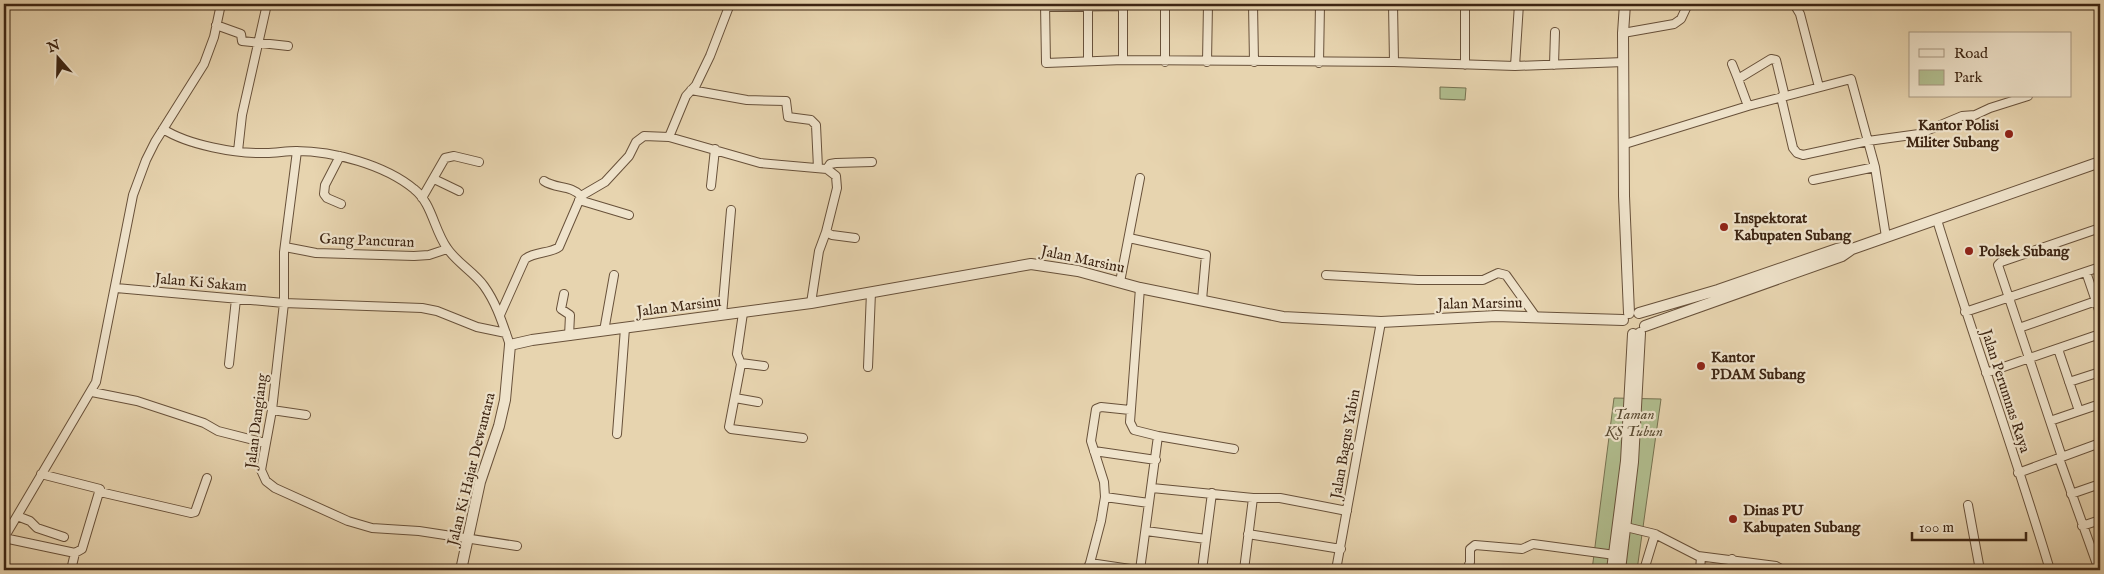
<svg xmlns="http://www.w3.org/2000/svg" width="2104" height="574" viewBox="0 0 2104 574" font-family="'IM FELL English',serif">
<rect width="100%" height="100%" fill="#e7d4af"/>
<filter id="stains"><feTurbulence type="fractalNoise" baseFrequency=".004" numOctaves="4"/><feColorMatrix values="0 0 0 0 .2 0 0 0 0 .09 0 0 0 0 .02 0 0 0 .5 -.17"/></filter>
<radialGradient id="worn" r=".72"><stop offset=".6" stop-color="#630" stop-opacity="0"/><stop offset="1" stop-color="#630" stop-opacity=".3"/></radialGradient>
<path fill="#b1be8f" stroke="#777251" d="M1440 87 1466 88 1465 100 1440 99Z
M1614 398 1661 399 1637 570H1592Z"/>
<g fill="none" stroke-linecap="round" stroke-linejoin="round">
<g stroke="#68513a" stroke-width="10">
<path id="minor" d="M1045 4 1046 63 1123 60 1394 62 1515 66 1624 62
M1123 4V60
M1165 4V62
M1253 4 1254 62
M1393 4 1394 62
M1465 4V65
M1794 4 1800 14 1819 87
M1045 7 1123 6
M216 25 241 34 242 41 288 46
M1623 33 1674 24 1681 19 1688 4
M1088 61V7
M1207 62 1208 4
M1319 63 1320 4
M1732 64 1738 79
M1554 65 1555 32
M1515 66 1519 4
M691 90 747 100 786 101 788 117 811 120 816 125 818 168
M1781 97 1793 148 1797 153 1803 155 1868 141 1919 134 1962 116 1975 115 1990 108 2028 96
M1748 106 1738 79 1771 59 1776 60 1784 93 1782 97
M163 129C188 145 236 154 266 153 276 153 286 151 296 151 334 151 385 165 414 189 432 203 434 230 447 248 457 263 474 272 484 286 497 304 503 325 510 345
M669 137 686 96 696 85 710 56 730 4
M1625 144 1748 106 1851 79 1875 167 1886 237
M238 151 242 115 267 4
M297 151 284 252V303L272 410 261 470 266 481 275 488 348 521 372 528 419 531 517 546
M340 156 325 185 324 194 327 198 341 204
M827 169 830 164 836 163 872 162
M434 179 459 191
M1813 180 1875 167
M544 181C556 189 571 185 581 196
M711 186 715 149
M422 198 445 158 454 156 479 162
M579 200 629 215
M1937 220C1973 337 2015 453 2050 570
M1129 238 1206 255 1202 300
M285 247 316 253 414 256 429 255 447 249
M2086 272 2100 313
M1326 275 1418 280H1483L1498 273 1506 275 1536 317
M1120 282 1140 178
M116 288 284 303 422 308 437 311 477 327 506 333
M1140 288 1130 422 1134 430 1158 436 1140 570
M564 294 561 309 570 315 569 336
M811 303 819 251 826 232 832 235 855 238
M1965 312 2100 267
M743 313 737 354 741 364 729 427 731 429 803 438
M500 315 525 259C536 251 549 254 559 247L581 196 605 182 629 156 636 142 644 136 669 137 760 163 827 169 836 176 837 188 826 232
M722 315 731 210
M2019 328 2096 301
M604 331 614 275
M2058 349 2079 411
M741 363 764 366
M229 364 236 299
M868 367 871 292
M1986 373 2100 334
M2069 382 2100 372
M92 392 137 401 204 423 218 431 265 443
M735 398 758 402
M272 410 306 415
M2050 421 2100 404
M617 434 625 328
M1158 436 1234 449
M1094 451 1156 460
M2062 457 1998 265 2001 262 2100 228
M2059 458 2099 570
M2018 473 2100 443
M1152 488 1253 498H1280L1347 511
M100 492 191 513 195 512 207 478
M2071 494 2100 484
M1105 497 1149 503
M1968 505 1980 570
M17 516 30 521 37 528 64 537
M2082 526 2100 520
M1626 527 1655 534 1644 570
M1146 531 1206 539 1212 493
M1248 534 1341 549
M1655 534 1698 556 1776 566 1783 570
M4 538 96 382 133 195 146 160 155 142 204 64 214 37 221 4
M4 538 75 553 82 549 100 489 41 474
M1090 563 1101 521 1105 497 1104 482 1091 441 1096 409 1101 407 1130 410
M71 570 75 553
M1087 570 1090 563 1137 570
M1202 570 1206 539
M1244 570 1253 498
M1336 570 1381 322
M1467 570 1470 562V549L1475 545 1522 549 1533 544 1615 555
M1700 570 1701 557
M1730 570 1732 559"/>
</g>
<g stroke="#68513a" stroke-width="12">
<path id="tertiary" d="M1625 4 1623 33 1624 196 1629 313
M1639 313 1718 290 1837 249 1846 247 1852 249
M1645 326 1842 256 1852 249 2100 162
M461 570 480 482 499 426 505 400 510 345 532 340 811 303 1031 264 1078 271 1140 288 1283 317 1381 322 1496 316 1623 320
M1612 570 1626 461 1633 334
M1620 570 1633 462 1640 333"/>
</g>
<use href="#minor" stroke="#efe3cb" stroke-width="8"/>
<use href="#tertiary" stroke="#efe3cb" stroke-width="10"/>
</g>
<g fill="#8f2418" stroke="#efe3cb" stroke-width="2">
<circle cx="2009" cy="134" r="5"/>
<circle cx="1724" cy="227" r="5"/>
<circle cx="1969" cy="251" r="5"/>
<circle cx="1701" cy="366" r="5"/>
<circle cx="1733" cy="519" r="5"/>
</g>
<g text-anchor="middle" stroke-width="4.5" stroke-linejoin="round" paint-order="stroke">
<g font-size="15" font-weight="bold" fill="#3d2513" stroke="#efe3cb" text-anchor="start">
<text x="1999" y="130" text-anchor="end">Kantor Polisi<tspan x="1999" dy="17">Militer Subang</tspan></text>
<text x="1734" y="223">Inspektorat<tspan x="1734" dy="17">Kabupaten Subang</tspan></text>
<text x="1979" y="256">Polsek Subang</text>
<text x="1711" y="362">Kantor<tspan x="1711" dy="17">PDAM Subang</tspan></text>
<text x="1743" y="515">Dinas PU<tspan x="1743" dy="17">Kabupaten Subang</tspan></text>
</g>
<g font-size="15" fill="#3d2513" stroke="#efe3cb">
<text transform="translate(367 240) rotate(2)" y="5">Gang Pancuran</text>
<text transform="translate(1083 259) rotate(12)" y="5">Jalan Marsinu</text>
<text transform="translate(201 282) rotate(5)" y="5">Jalan Ki Sakam</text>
<text transform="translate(1480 303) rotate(-1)" y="5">Jalan Marsinu</text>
<text transform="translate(679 306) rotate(-7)" y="5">Jalan Marsinu</text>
<text transform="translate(2006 391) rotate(72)" y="5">Jalan Perumnas Raya</text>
<text transform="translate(256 421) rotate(-83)" y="5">Jalan Dangiang</text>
<text transform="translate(1345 444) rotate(-80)" y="5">Jalan Bagus Yabin</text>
<text transform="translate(471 469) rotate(-76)" y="5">Jalan Ki Hajar Dewantara</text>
</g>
<g font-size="15" font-style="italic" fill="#5a4b32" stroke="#efe3cb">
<text x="1634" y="419">Taman<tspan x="1634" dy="17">KS Tubun</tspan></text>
</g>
</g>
<rect width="2104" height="574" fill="none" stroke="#e7d4af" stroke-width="20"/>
<rect x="5" y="5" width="2094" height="564" fill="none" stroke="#3d2513" stroke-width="2.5"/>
<rect x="10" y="10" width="2084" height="554" fill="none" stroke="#3d2513"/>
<rect x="1909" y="32" width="162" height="65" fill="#efe3cb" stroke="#a89781"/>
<rect x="1919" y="49" width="25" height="8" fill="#efe3cb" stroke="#a89781"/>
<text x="1954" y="58" font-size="15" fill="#3d2513">Road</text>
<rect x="1919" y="70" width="25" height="15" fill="#b1be8f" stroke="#a89781"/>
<text x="1954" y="82" font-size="15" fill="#3d2513">Park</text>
<g transform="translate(58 58) rotate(340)" stroke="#efe3cb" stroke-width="4" paint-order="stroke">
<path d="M0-4L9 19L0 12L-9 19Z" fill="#3d2513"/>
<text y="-8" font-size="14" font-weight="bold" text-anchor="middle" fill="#3d2513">N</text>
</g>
<path d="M1912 532v8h114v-8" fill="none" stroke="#3d2513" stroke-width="2.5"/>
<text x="1919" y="532" font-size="15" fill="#3d2513" stroke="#efe3cb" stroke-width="4" paint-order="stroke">100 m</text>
<rect width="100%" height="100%" filter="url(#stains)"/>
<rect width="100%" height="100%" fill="url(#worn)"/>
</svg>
